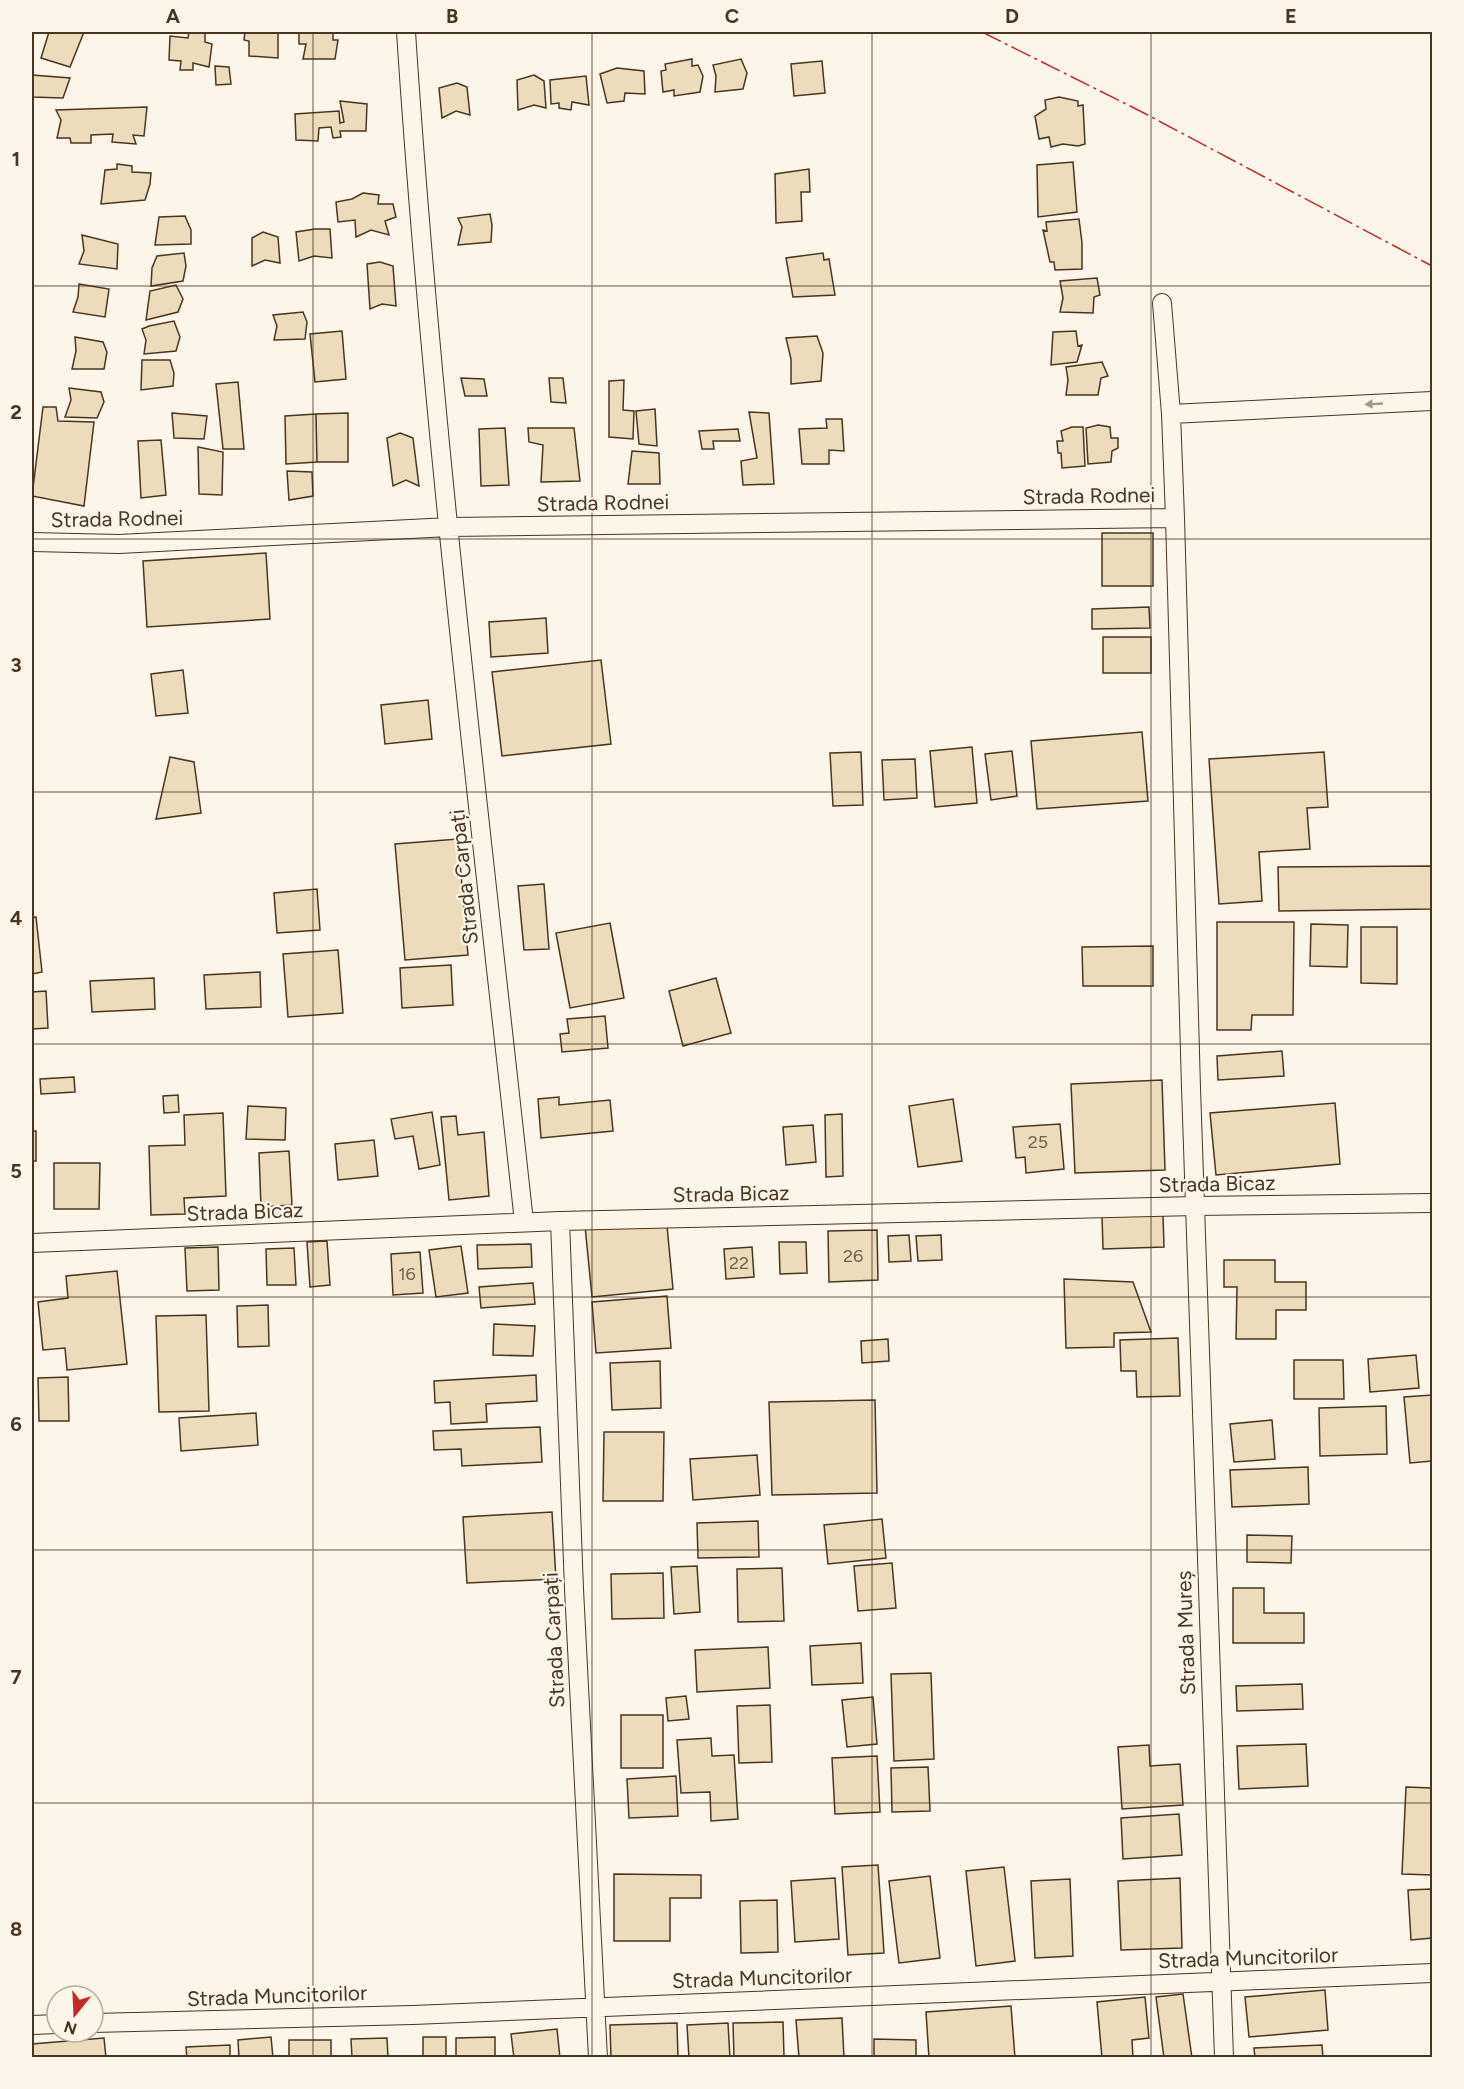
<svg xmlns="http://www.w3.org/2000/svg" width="1464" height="2089" viewBox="0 0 1464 2089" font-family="Figtree,sans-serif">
<rect width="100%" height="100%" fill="#fbf6e9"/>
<path fill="#ecdcbc" stroke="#4a3520" stroke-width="1.5" d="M49 32H84L70 67 41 58Z
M189 32H205V42L212 44 209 67 193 63V70H180L181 61 169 60 170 36 188 38Z
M245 32H278V58L249 56V41L244 40Z
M299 32H333V40H338L335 59H303L306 44H299Z
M692 59V66L698 65 703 76 700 92 674 96V90L663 92 661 71 666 70 665 64Z
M741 59 747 73 743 89 715 92 716 76 713 65Z
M822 61 825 93 794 96 791 64Z
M215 66 229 67 231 84 216 85Z
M617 68 644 71 645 94 625 93 624 101 607 103 600 74Z
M32 75 70 78 63 98 32 97Z
M534 75 544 81 546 108 534 105 518 110 517 80Z
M586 76 589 105 572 102 571 110 559 108V103L551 104 550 80Z
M457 83 467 87 470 115 456 111 442 118 439 88Z
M1059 97 1078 101V106L1083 105 1085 144 1078 146 1063 144 1051 147 1049 137 1039 139 1035 116 1046 109 1045 100Z
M340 101 367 104 366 131H340L341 137 333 138 331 127 319 128 318 141 296 140 295 114 339 111 340 123 344 122Z
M147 107 144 136 133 135 136 144 112 142 113 134 91 135V143H71L70 138H57L61 120 56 110Z
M1073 162 1077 212 1038 217 1037 165Z
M117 164 132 166V172L151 173 150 184 145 200 101 204 105 170 117 169Z
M809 169 810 192H801L802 221 776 223 775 174Z
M363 193 379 195 378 204H393L396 217 385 221 389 235 371 230 356 237 355 220 338 222 336 202 352 199Z
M490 214 492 225 491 242 458 245 462 227 458 218Z
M185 216 191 230V244L155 245 159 217Z
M1079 219 1082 243V269L1055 270 1054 262H1050L1043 230 1047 231 1046 222Z
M315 229H330L332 258 314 256 299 261 296 232Z
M263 232 278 237 280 263 265 260 252 266V238Z
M82 235 118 244 117 269 79 264 84 251Z
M184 253 186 266 183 281 151 286 152 268 157 256Z
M823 253 824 260 829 259 835 295 793 297 786 258Z
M380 262 393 266 396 306 382 304 370 309 367 264Z
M1097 278 1100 295 1094 297 1093 313 1060 312 1063 298 1060 281Z
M79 284 109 289 105 317 73 312 78 297Z
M176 285 183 299 178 312 146 320 150 291Z
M303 312 307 322 305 339 274 340 277 326 273 315Z
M174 321 180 337 176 351 144 354 146 340 142 329 149 326Z
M342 331 346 379 315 382 310 334Z
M1076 331 1078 346 1082 345 1077 362 1051 365 1053 332Z
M817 336 823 353 821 381 791 384V359L786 338Z
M75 337 103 342 107 352 104 369H72L76 351Z
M142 360H170L174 373 173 386 141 390Z
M1102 362 1108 376 1101 378 1098 395H1066L1068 380 1066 367Z
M461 378 484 379 487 396H465Z
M549 378H563L566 403 551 402Z
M624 380 623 410 634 411 633 439 609 437V381Z
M238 382 244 449H223L216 384Z
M69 388 101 392 104 402 97 418 65 417 71 400Z
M43 407H56L58 421 94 422 84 506 32 496Z
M655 409 657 446 639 444 636 411Z
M749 412 769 413 774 484 743 485 741 461 757 458Z
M172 413 207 416 204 439 174 438Z
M348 413V462H317L316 414Z
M316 414 317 462 286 464 285 416Z
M826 419H842L844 451 829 450V464H802L799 429 827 428Z
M1098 425 1110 427 1111 438H1118V448L1112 451 1111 462 1088 464 1086 428Z
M1072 427H1083L1085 466 1062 468 1061 453H1058L1057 441H1063L1061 431Z
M505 428 509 485 481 486 479 429Z
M528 428H574L580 481 541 482 543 445 529 442Z
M738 429 740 441H713L714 449H702L699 431Z
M400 433 413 438 419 486 406 480 393 486 387 438Z
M161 440 166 495 141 498 138 441Z
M198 447 223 452 222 495 199 494Z
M632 451 659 453 660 484H628Z
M287 471 312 472 313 496 289 500Z
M1102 533H1153V586H1102Z
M266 553 270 619 147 627 143 561Z
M1149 607 1150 628 1092 629V609Z
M546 618 548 653 491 657 489 622Z
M1103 637H1151V673H1103Z
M601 660 611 744 502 756 492 672Z
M183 670 188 713 156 716 151 674Z
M428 700 432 739 385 744 381 705Z
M1142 732 1148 801 1037 809 1031 741Z
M972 747 977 803 935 807 930 751Z
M1012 751 1017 796 991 800 985 754Z
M861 752 863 805 833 806 830 753Z
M1324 752 1328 807 1307 808 1310 849 1259 852 1262 901 1219 904 1209 759Z
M170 757 194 762 201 813 156 819Z
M915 759 917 798 884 800 882 760Z
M458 839 468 955 405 960 395 844Z
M1432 866V909L1279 911 1278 867Z
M544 884 549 949 524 950 518 886Z
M317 889 320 930 277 933 274 893Z
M36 917 42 972 32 974V918Z
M1217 922H1294L1293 1015H1252L1251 1030H1217Z
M610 923 624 998 570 1008 556 933Z
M1311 924 1348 925 1347 967 1310 966Z
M1361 927H1397V984L1361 983Z
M1153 946V986H1083L1082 947Z
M338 950 343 1013 288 1017 283 954Z
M451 965 453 1005 402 1008 400 968Z
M260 972 261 1007 206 1009 204 975Z
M154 978 155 1009 92 1012 90 981Z
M716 978 731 1033 683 1046 669 991Z
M46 991 48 1028 32 1029V992Z
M605 1016 608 1048 562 1052 560 1034 569 1033 567 1019Z
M1282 1051 1284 1076 1218 1080 1217 1056Z
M74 1077 75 1092 41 1094 40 1079Z
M1162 1080 1165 1170 1075 1173 1071 1084Z
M178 1095 179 1112 164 1113 163 1096Z
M559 1097V1105L610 1100 613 1131 541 1138 538 1099Z
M953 1099 962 1161 918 1167 909 1106Z
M1335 1103 1340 1164 1216 1175 1210 1113Z
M248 1106 286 1108 285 1140 246 1139Z
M432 1112 440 1165 419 1169 413 1136 395 1139 391 1119Z
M223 1113 226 1196 184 1198 185 1214 151 1215 149 1146 185 1145 184 1115Z
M842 1114 843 1176 826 1177 825 1115Z
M456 1116 458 1135 484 1132 489 1196 449 1200 441 1117Z
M1060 1124 1064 1169 1026 1173 1025 1157 1016 1158 1013 1127Z
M813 1125 816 1162 786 1165 783 1127Z
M32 1131H36V1161H32Z
M374 1140 378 1176 338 1180 335 1144Z
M289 1151 292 1205 261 1207 259 1153Z
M54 1163H100L99 1209H54Z
M1163 1215 1164 1247 1103 1249 1102 1216Z
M585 1226H667L673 1289 592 1297Z
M877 1230 878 1280 829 1282 828 1231Z
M909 1235 911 1261 889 1262 888 1236Z
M941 1235 942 1260 918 1261 916 1236Z
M327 1241 330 1285 310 1287 307 1242Z
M779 1242H806L807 1273 780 1274Z
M531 1244 532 1267 478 1269 477 1245Z
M461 1246 468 1293 436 1297 429 1250Z
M218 1247 219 1290 187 1291 185 1248Z
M752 1247 754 1277 726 1279 724 1249Z
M294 1248 296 1285H267L266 1249Z
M420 1252 423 1293 393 1295 391 1254Z
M1224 1260H1275V1282H1306V1310H1276V1339H1236L1237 1287H1224Z
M117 1271 127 1364 67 1370 65 1348 43 1350 38 1302 68 1298 66 1276Z
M1064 1279 1133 1282 1151 1332 1114 1333V1347L1066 1348Z
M533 1283 535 1304 481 1308 479 1287Z
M667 1296 671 1348 596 1353 592 1302Z
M268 1305 269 1346 238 1347 237 1306Z
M206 1315 209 1411 159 1412 156 1316Z
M494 1324 535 1326 533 1356 493 1355Z
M1178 1338 1180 1396 1137 1397 1136 1371H1121L1120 1340Z
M888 1339 889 1361 862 1363 861 1341Z
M1416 1355 1419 1388 1370 1392 1368 1359Z
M1294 1360H1343L1344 1399H1294Z
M660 1361 661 1408 612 1410 610 1363Z
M536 1375 537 1401 486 1404 487 1422 451 1424 450 1402 435 1403 434 1381Z
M68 1377 69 1421H39L38 1378Z
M1432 1395V1461L1410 1463 1404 1397Z
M875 1400 877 1493 772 1495 769 1402Z
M1386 1406 1387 1454 1320 1456 1319 1408Z
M256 1413 258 1445 181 1451 179 1418Z
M1272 1420 1275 1459 1234 1462 1230 1424Z
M540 1427 542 1462 462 1466 461 1449 434 1450 433 1431Z
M604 1432H664L663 1501H603Z
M757 1455 760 1495 693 1500 690 1459Z
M1308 1467 1309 1504 1232 1507 1230 1470Z
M552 1512 556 1579 467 1583 463 1517Z
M882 1519 886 1558 828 1564 824 1525Z
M758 1521 759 1557 698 1558 697 1523Z
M1247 1535 1292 1536 1291 1563 1247 1562Z
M892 1563 896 1608 858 1611 854 1566Z
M697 1566 700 1612 674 1614 671 1567Z
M782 1568 784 1621 738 1622 737 1569Z
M663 1573 664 1618 612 1619 611 1574Z
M1233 1588H1264V1613H1304V1643H1233Z
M861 1643 863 1683 812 1685 810 1646Z
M768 1647 770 1688 697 1692 695 1650Z
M931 1673 934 1759 894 1761 891 1674Z
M1302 1684 1303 1709 1237 1711 1236 1686Z
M686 1696 689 1719 668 1721 666 1698Z
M873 1697 877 1744 847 1747 842 1700Z
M770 1705 772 1762 739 1763 737 1706Z
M621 1715H663V1768H621Z
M711 1738 712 1756 734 1755 738 1819 711 1821 710 1792 681 1793 677 1740Z
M1306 1744 1308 1786 1239 1789 1237 1746Z
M1149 1745 1150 1766 1180 1764 1183 1805 1122 1809 1118 1747Z
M877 1756 880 1812 835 1814 832 1758Z
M928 1767 930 1811 892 1812 891 1768Z
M676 1776 678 1816 629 1818 627 1779Z
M1406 1787 1432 1788V1875L1402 1874Z
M1179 1814 1182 1855 1123 1859 1121 1818Z
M878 1865 884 1953 848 1955 842 1867Z
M1004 1867 1015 1961 976 1966 966 1871Z
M614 1874 701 1875V1898H670V1941H614Z
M930 1876 940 1958 899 1963 889 1881Z
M835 1878 839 1939 795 1942 791 1881Z
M1180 1878 1182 1948 1121 1950 1118 1881Z
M1070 1879 1073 1956 1035 1958 1031 1881Z
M1432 1889V1938L1411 1940 1408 1890Z
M777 1900 778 1952 741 1953 740 1901Z
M1325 1990 1328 2030 1249 2037 1245 1997Z
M1183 1994 1192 2058H1164L1156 1997Z
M1145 1997 1149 2038 1132 2040 1133 2058H1102L1097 2002Z
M1011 2006 1015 2058H929L926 2012Z
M842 2018 844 2058H799L796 2020Z
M783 2022 784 2056 734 2058 733 2023Z
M677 2023 678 2058H611L610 2025Z
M728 2023 730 2058H689L687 2025Z
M557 2029 560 2058H514L511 2034Z
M271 2037 273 2058H239L238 2040Z
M423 2037H446V2058H423Z
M495 2037V2058H456V2038Z
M104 2038 106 2058H32V2044Z
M387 2038 388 2058H352L351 2039Z
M874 2039 916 2040V2058H874Z
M289 2040H331V2058H289Z
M230 2045V2058H187L186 2047Z
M1322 2045 1323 2058H1255L1254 2048Z"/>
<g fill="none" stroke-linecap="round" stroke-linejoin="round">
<g stroke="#4a3520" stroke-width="20">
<path id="minor" d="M406 32C432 429 481 826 524 1222
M1162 303 1171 414 1175 518 1191 1088 1224 2058
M1171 414 1432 401
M32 542 119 544 449 527 1175 518
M560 1221 574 1589 598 2058
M32 1243 560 1221 1195 1206 1432 1203
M93 2023 413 2015 1432 1973
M32 2025 57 2024"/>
</g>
<use href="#minor" stroke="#fbf6e9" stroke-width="18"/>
<path stroke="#c62828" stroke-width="1.5" stroke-dasharray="21 4.5 3 4.5" stroke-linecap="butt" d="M982 32 1142 112 1432 266"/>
</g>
<defs><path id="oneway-solid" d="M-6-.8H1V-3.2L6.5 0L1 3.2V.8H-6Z" transform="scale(1.5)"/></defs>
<use fill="#a29684" href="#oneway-solid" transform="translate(1374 404) rotate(177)"/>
<path fill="none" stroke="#4a3520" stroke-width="1.5" stroke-opacity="0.55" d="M313 32V2058M592 32V2058M872 32V2058M1151 32V2058M32 286H1432M32 539H1432M32 792H1432M32 1044H1432M32 1297H1432M32 1550H1432M32 1803H1432"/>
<g text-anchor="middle" stroke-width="4.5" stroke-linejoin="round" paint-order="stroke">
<g font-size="18" fill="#725f47">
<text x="1038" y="1148">25</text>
<text x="853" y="1262">26</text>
<text x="739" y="1269">22</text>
<text x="407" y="1280">16</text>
</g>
<g font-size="21" fill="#4a3520" stroke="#fbf6e9">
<text transform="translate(1089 496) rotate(-1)" y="7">Strada Rodnei</text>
<text transform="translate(603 503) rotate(-1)" y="7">Strada Rodnei</text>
<text transform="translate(117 519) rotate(-1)" y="7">Strada Rodnei</text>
<text transform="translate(464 877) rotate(-96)" y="7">Strada Carpați</text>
<text transform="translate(1217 1184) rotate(-1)" y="7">Strada Bicaz</text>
<text transform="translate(731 1194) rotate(-1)" y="7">Strada Bicaz</text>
<text transform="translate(245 1212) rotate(-2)" y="7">Strada Bicaz</text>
<text transform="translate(1186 1633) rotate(-92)" y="7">Strada Mureș</text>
<text transform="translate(554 1640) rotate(-93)" y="7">Strada Carpați</text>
<text transform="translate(1248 1958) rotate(-2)" y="7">Strada Muncitorilor</text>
<text transform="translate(762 1978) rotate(-2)" y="7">Strada Muncitorilor</text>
<text transform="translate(277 1996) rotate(-2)" y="7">Strada Muncitorilor</text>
</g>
</g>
<rect width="1464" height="2089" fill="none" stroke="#fbf6e9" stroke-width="66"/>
<g transform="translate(75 2014) rotate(198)"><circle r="28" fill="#fbf6e9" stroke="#b4a999" stroke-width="1.5"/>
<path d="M0-4.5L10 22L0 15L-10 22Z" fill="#c62828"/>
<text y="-9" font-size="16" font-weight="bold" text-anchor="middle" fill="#4a3520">N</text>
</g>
<rect x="33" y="33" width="1398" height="2023" fill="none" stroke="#4a3520" stroke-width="2"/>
<g font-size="20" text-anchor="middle" font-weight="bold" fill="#4a3520">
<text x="173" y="23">A</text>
<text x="452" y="23">B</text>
<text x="732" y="23">C</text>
<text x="1012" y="23">D</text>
<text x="1291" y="23">E</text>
<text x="16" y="166">1</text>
<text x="16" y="419">2</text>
<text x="16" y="672">3</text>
<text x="16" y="925">4</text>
<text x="16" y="1178">5</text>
<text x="16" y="1431">6</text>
<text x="16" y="1684">7</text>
<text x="16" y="1936">8</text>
</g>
</svg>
